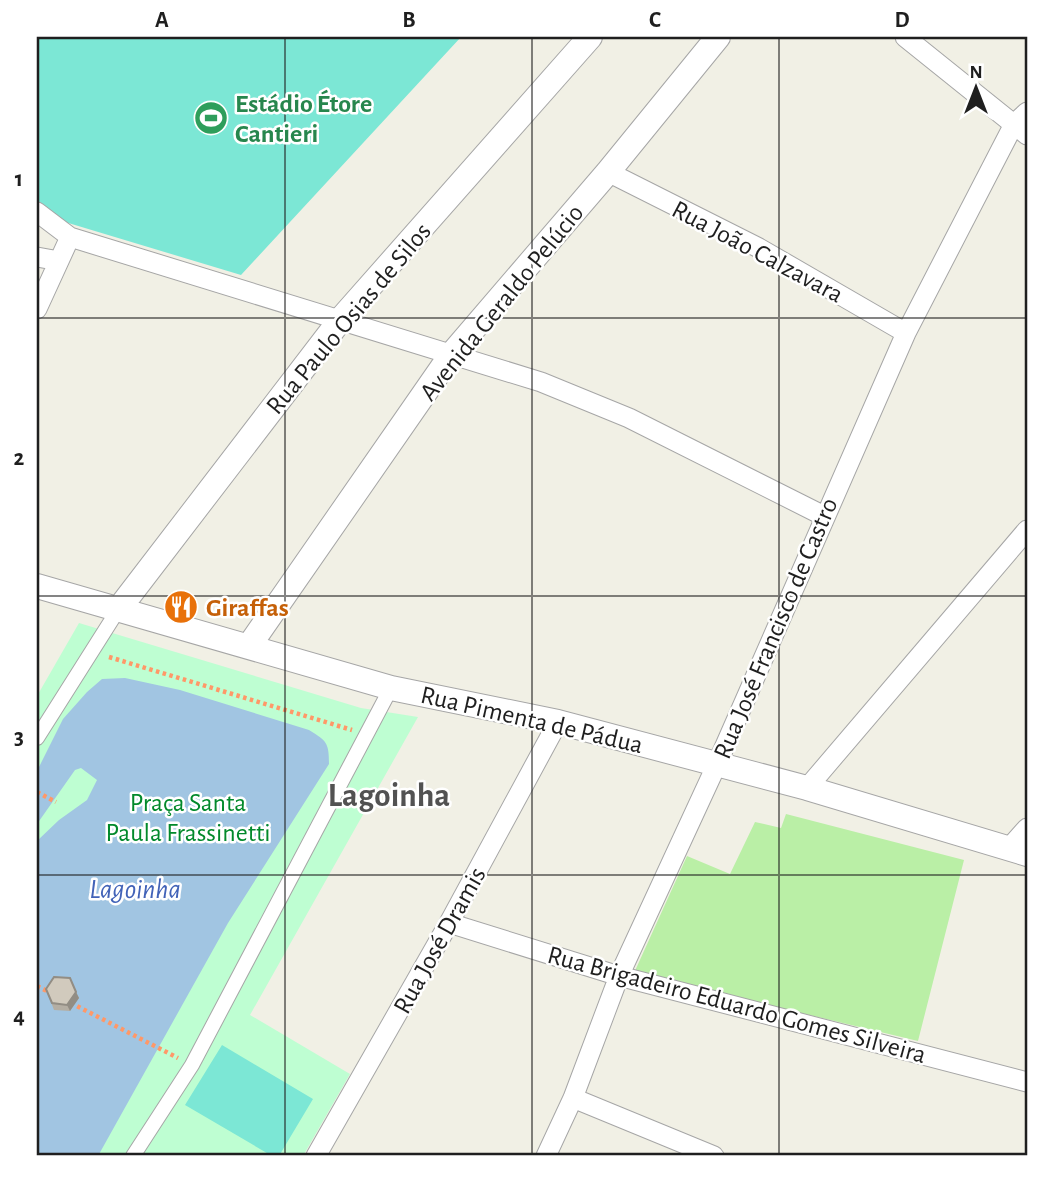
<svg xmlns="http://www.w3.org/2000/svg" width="1064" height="1193" viewBox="0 0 1064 1193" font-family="'Alegreya Sans',sans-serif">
<rect width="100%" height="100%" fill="#f1f0e5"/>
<path fill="#baefa6" d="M786 814 964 860 918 1041 634 973 687 856 730 874 755 822 781 828Z"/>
<path fill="#befed2" d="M79 623 361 708 418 717 250 1015 350 1074 303 1156H37V696Z"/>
<path fill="#7ce7d5" d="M37 37H461L241 275 65 222 37 200Z
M222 1045 313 1099 279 1156H272L185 1105Z"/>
<path fill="#a1c5e2" d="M125 678 180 690 309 730C327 741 329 743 329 764L228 923 98 1156H37V841L59 820 87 800 97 780 81 768 75 770 37 824V771L63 719 87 692 102 679Z"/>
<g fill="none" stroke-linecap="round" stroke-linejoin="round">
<g stroke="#a6a6a6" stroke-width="16">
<path id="pedestrian" d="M37 738 118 610
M133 1156 192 1065 391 688"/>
</g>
<g stroke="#a6a6a6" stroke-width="21">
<path id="minor" d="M905 37 1027 135
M608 172 759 248 906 333
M37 212 70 237 541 382 629 418 824 516
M37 257 59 261
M37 309 70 237
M807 788 1027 530
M1010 847 1027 828
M449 923 619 976 1027 1082
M573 1098 714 1156
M316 1156 449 923 558 722
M546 1156 573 1098 619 976 717 764 906 333 1014 124 1027 112"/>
</g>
<g stroke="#a6a6a6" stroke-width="26">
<path id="tertiary" d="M37 586 391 688 558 722 807 788 1027 854
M118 610 341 319 590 37
M249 646 451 355 608 172 718 37"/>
</g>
<path stroke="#ff9868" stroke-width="4.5" stroke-dasharray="3.5 3.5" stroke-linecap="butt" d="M109 657 352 730
M37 792 56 802
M37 986 51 993
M71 1003 178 1058"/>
<use href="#pedestrian" stroke="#fff" stroke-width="14"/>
<use href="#minor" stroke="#fff" stroke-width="19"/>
<use href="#tertiary" stroke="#fff" stroke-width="24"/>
</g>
<path fill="#b4aea3" d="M46 989 76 992 79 998 70 1011 54 1010Z"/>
<path fill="#928d84" d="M76 992 79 998 70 1011 67 1005Z"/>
<path fill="#d1cabd" stroke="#928d84" stroke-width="2" d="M54 977 70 978 76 992 67 1005 52 1003 46 989Z"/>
<path fill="none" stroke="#1f1f1f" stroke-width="2" stroke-opacity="0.55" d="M285 37V1156M532 37V1156M779 37V1156M37 318H1027M37 596H1027M37 875H1027"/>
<defs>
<g id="stadium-disc" transform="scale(1.75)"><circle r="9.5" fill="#2e9e5b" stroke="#fff"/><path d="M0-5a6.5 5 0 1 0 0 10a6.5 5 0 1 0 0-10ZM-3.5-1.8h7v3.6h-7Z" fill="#fff"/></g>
<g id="restaurant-disc" transform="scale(1.75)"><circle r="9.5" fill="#e8710a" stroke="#fff"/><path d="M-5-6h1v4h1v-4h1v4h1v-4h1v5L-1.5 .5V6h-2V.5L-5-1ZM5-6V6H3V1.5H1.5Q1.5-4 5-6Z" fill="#fff"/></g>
</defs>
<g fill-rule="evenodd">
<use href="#stadium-disc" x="211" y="118"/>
<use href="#restaurant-disc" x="181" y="607"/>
</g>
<g text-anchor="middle" stroke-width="5" stroke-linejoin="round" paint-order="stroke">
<g font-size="26" font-weight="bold" fill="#27864d" stroke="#fff" text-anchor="start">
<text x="235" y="112">Estádio Étore<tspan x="235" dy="30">Cantieri</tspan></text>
</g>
<g font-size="26" fill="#1f1f1f" stroke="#fff">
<text transform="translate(758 251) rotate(28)" y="9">Rua João Calzavara</text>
<text transform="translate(501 302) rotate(-51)" y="9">Avenida Geraldo Pelúcio</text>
<text transform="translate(348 318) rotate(-50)" y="9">Rua Paulo Osias de Silos</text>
<text transform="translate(775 628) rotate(-67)" y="9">Rua José Francisco de Castro</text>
<text transform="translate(532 719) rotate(13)" y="9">Rua Pimenta de Pádua</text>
<text transform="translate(439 940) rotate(-61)" y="9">Rua José Dramis</text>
<text transform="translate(737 1004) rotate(15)" y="9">Rua Brigadeiro Eduardo Gomes Silveira</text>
</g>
<g font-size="26" font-weight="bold" fill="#c56008" stroke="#fff" text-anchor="start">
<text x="206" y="616">Giraffas</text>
</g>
<g font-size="26" fill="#02892b" stroke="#fff">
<text x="188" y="811">Praça Santa<tspan x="188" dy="30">Paula Frassinetti</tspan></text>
</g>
<g font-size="28" font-style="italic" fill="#4263b8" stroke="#fff">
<text x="135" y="898">Lagoinha</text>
</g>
<g font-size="33" font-weight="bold" fill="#525252" stroke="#fff">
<text x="389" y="806">Lagoinha</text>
</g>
</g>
<rect width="1064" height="1193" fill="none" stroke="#ffffff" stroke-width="77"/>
<g transform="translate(976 88)" stroke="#ffffff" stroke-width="5" paint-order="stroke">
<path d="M0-5L12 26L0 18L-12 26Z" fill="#1f1f1f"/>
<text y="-10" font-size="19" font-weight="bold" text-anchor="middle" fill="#1f1f1f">N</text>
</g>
<rect x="38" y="38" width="988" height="1116" fill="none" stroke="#1f1f1f" stroke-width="2.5"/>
<g font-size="23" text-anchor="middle" font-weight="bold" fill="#1f1f1f">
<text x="162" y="27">A</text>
<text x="409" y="27">B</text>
<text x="655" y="27">C</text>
<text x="902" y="27">D</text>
<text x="19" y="186">1</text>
<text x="19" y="465">2</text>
<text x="19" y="744">3</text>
<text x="19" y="1023">4</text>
</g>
</svg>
